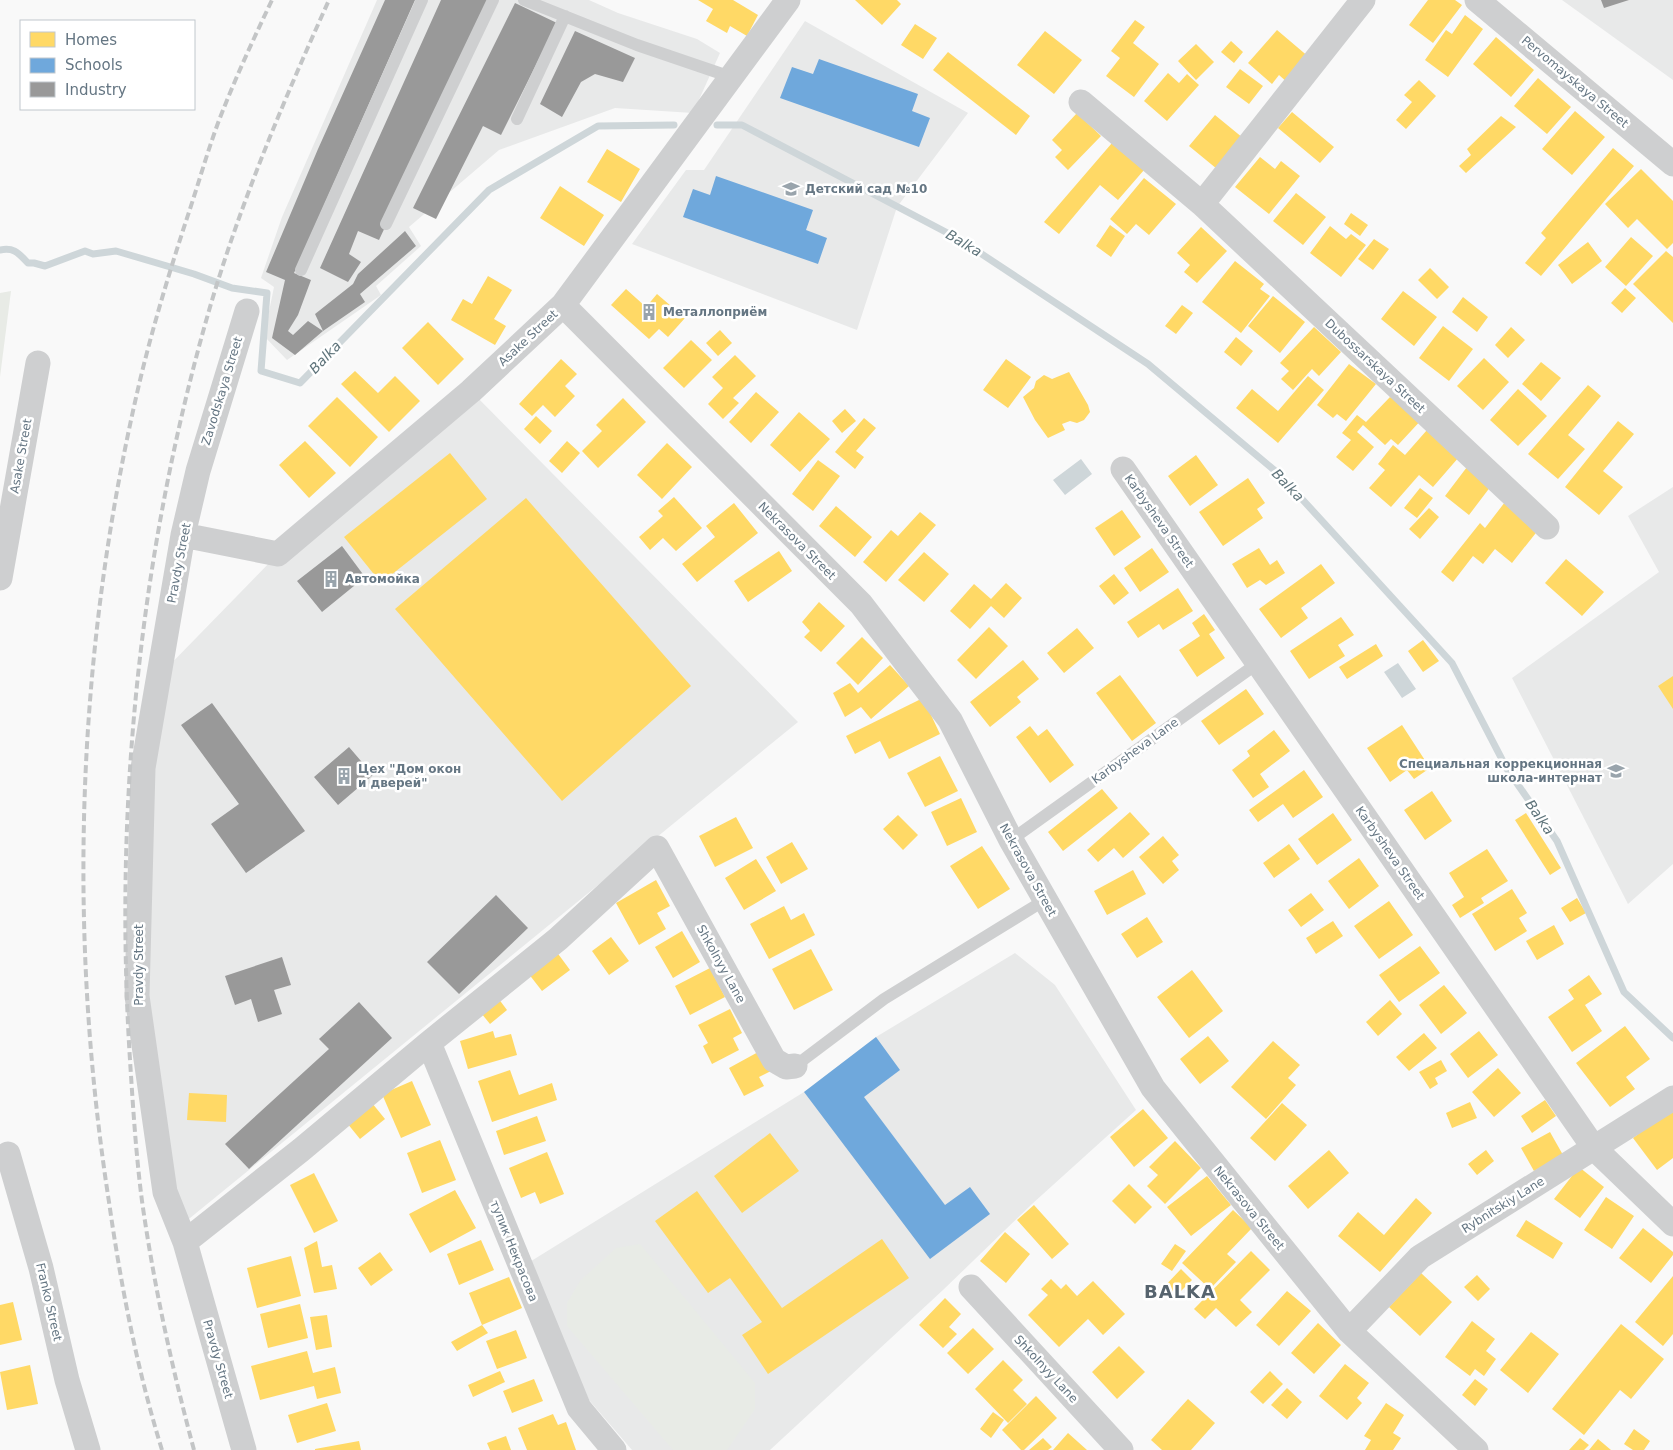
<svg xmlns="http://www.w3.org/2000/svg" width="1673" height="1450" viewBox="0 0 1673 1450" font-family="'DejaVu Sans',sans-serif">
<rect width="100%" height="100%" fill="#f9f9f9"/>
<path fill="#e8e9e9" d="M377 0H589L618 13 697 39 720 53 693 113 615 108 499 150 409 227 421 246 376 286 381 295 287 360 264 336 274 287 261 278 282 217Z
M1562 0H1673V80Z
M805 21 968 113 897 207 857 330 632 244 686 170H704Z
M471 391 798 722 179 1227 137 996 158 677 278 554Z
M1673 487V864L1628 904 1512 678 1659 572 1628 516Z
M1015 953 1055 985 1136 1110 1032 1204 943 1290 770 1450H632L589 1400 528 1263 804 1092 876 1037Z"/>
<path fill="#e8ebe6" d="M11 291 0 377V293Z
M640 1244 755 1383V1409L727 1450H673L567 1326V1303L580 1281 616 1248Z"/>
<path fill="#ced6d9" d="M1081 459 1092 474 1065 495 1053 480Z
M1398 663 1416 689 1402 698 1384 672Z"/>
<path fill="#ffd966" d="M698 0H733L758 15 747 36 730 26 727 33 706 21 713 9Z
M855 0H897L901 4 882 25Z
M1428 0H1455L1462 5 1433 43 1409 25Z
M1465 15 1483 29 1448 77 1425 60 1446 30 1452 34Z
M1135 20 1145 27 1133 43 1159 64 1134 97 1106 76 1120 58 1111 51Z
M915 24 937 38 923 59 901 45Z
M1277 30 1310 58 1288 83 1279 75 1272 84 1248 63Z
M1045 31 1082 60 1054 94 1017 65Z
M1496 37 1534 70 1511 97 1473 64Z
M1231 41 1243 52 1234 63 1221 52Z
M1196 44 1214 62 1196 80 1178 61Z
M948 52 1030 116 1016 135 933 70Z
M1240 69 1263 86 1249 104 1226 87Z
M1168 73 1179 83 1187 74 1199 85 1167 121 1144 101Z
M1538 78 1571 107 1547 134 1514 106Z
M1419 80 1436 96 1406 129 1396 120 1412 102 1404 95Z
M1575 111 1605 137 1572 175 1542 149Z
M1292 112 1334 147 1320 163 1278 128Z
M1077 113 1101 136 1068 170 1055 157 1062 150 1052 140Z
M1215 115 1243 138 1217 169 1189 146Z
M1501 116 1516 127 1466 173 1459 166 1471 155 1467 149Z
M1112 143 1144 170 1118 200 1100 185 1059 234 1044 222Z
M1613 148 1634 166 1541 276 1525 263 1546 238 1541 233Z
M607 149 640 169 621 202 587 182Z
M1260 157 1275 169 1281 161 1300 176 1269 214 1235 187Z
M1641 169 1673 201V243L1667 249 1637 219 1628 228 1605 204Z
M1144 178 1176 204 1149 235 1136 224 1127 234 1110 219Z
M560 186 604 215 584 246 540 218Z
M1296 193 1326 217 1303 245 1273 221Z
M1351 213 1368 225 1360 236 1344 224Z
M1110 225 1125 236 1111 257 1096 246Z
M1330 226 1346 239 1351 234 1366 245 1341 277 1310 253Z
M1201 227 1227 251 1197 283 1184 272 1190 265 1177 253Z
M1631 237 1653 256 1626 286 1605 267Z
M1374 239 1389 249 1373 270 1358 259Z
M1588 242 1602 261 1572 284 1558 265Z
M1666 251 1673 257V323L1633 284Z
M1235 261 1264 284 1260 289 1270 296 1241 333 1202 302Z
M1430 268 1449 287 1437 299 1418 280Z
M488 276 512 290 494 319 506 326 495 345 451 320 463 299 472 304Z
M1625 288 1636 298 1622 313 1611 303Z
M626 289 646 307 657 294 685 318 668 337 659 329 649 339 611 305Z
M1403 291 1437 317 1414 346 1381 319Z
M1273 296 1305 322 1280 353 1248 326Z
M1463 297 1488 317 1477 332 1452 312Z
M1182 305 1193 313 1176 334 1165 326Z
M428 322 464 359 438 385 402 348Z
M1443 326 1473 349 1449 381 1419 358Z
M1314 327 1341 352 1319 376 1312 369 1293 390 1281 379 1289 371 1280 363Z
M1511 327 1525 340 1508 358 1495 345Z
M720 330 732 343 718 356 706 343Z
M1236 337 1253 351 1241 366 1224 352Z
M691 340 712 360 684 388 663 368Z
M735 355 756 376 733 398 739 403 723 419 708 404 723 388 712 377Z
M1484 358 1509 382 1483 410 1457 386Z
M561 359 577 374 565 386 575 396 555 417 543 405 532 416 519 404Z
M1006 359 1031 377 1008 408 983 390Z
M1541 362 1561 378 1541 401 1522 384Z
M1349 364 1376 384 1346 421 1337 414 1333 418 1317 405Z
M355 371 378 393 395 376 420 401 389 432 341 384Z
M1069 372 1088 405 1090 412 1084 420 1077 423 1070 421 1062 424 1065 430 1048 438 1035 420 1023 397 1034 388 1036 381 1044 375 1052 379Z
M1308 376 1324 390 1278 443 1236 408 1252 389 1278 411Z
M1588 385 1601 396 1568 435 1585 449 1558 479 1528 454Z
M1518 389 1547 416 1518 446 1490 420Z
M756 392 779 412 751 443 729 422Z
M337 397 378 437 350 467 308 426Z
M1390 397 1424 417 1398 445 1391 439 1385 445 1363 425 1357 432 1374 447 1353 471 1336 457 1351 440 1342 433 1357 415 1366 422Z
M623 398 646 422 598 468 582 451 602 431 596 425Z
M845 409 856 421 842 433 832 421Z
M799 412 830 439 800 472 770 445Z
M536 416 552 431 540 444 524 429Z
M864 418 876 428 856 451 864 457 855 469 835 452Z
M1618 421 1634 434 1603 471 1623 487 1599 515 1565 487Z
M1427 430 1459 457 1433 487 1419 475 1391 507 1369 488 1385 470 1378 464 1393 445 1405 455Z
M305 441 336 473 309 498 279 465Z
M567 441 580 453 562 473 549 461Z
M667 443 692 467 662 499 637 475Z
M450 453 487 499 381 583 344 537Z
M1196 455 1218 485 1190 506 1168 476Z
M818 460 840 476 813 511 792 494Z
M1467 467 1491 486 1469 515 1445 496Z
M1248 478 1265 503 1257 509 1263 518 1223 546 1199 512Z
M1420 488 1433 498 1417 518 1404 508Z
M674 497 702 528 676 551 663 538 650 550 639 537 663 516 658 511Z
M526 498 691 686 562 801 395 609Z
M1505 502 1539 529 1512 563 1495 549 1483 564 1473 556 1453 582 1441 572 1480 523 1485 528Z
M734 503 758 533 697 582 682 564 715 537 706 526Z
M836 506 872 537 855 557 819 526Z
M1429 508 1439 517 1420 539 1409 529Z
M1122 510 1141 537 1114 556 1095 528Z
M920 512 936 525 886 582 863 562 891 530 898 536Z
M1152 548 1169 572 1140 592 1124 568Z
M1259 548 1270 565 1277 560 1285 573 1266 585 1260 580 1247 588 1232 564Z
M779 551 792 571 748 602 734 581Z
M924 552 949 574 924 602 898 580Z
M1566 559 1604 592 1582 616 1545 583Z
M1321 564 1335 583 1301 608 1308 618 1281 638 1259 609Z
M1114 574 1129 593 1114 605 1099 586Z
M1006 583 1022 598 1004 618 991 606 970 629 950 611 974 584 991 599Z
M1178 588 1193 611 1163 630 1159 624 1138 638 1127 622Z
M819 602 845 626 821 652 804 637 810 631 802 622Z
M1204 614 1215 630 1209 634 1225 658 1197 677 1179 650 1200 636 1192 623Z
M1341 617 1354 635 1338 645 1345 656 1309 679 1290 651Z
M989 627 1008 646 976 679 957 660Z
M1077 628 1094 648 1064 673 1047 653Z
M862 637 883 658 858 685 836 663Z
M1423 640 1439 661 1423 672 1408 651Z
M1376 644 1383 656 1347 679 1339 667Z
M1023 660 1039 679 1017 697 1021 702 990 727 970 702Z
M890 665 909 686 871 719 861 707 845 717 833 693 850 683 858 693Z
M1120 675 1156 723 1132 741 1096 693Z
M1673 676V709L1658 686Z
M1246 689 1264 714 1219 745 1201 721Z
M923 698 940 734 889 759 880 741 855 754 846 736Z
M1402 725 1430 768 1414 779 1407 770 1390 782 1367 748Z
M1030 726 1038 736 1047 729 1074 765 1050 783 1016 737Z
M1274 730 1290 751 1260 774 1269 787 1253 798 1232 770 1250 756 1247 751Z
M940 756 958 791 925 807 907 773Z
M1304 770 1323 797 1293 818 1283 804 1258 822 1249 810Z
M1102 789 1118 808 1063 851 1048 832Z
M1432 791 1452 821 1425 840 1404 810Z
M961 798 977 832 947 846 931 812Z
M1130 812 1150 834 1123 858 1114 848 1098 862 1087 850Z
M1333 813 1352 840 1317 865 1298 839Z
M1526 813 1561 868 1550 875 1515 820Z
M898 815 918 835 903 850 883 829Z
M736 817 753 848 715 867 699 836Z
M1163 836 1179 855 1172 861 1179 870 1163 884 1139 857Z
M792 842 808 869 781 884 766 857Z
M1289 844 1300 859 1274 878 1263 863Z
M982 846 1010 889 978 909 950 866Z
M1487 849 1508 881 1481 898 1484 903 1460 918 1452 905 1464 897 1449 873Z
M1359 858 1379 886 1349 909 1328 881Z
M756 859 776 891 744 910 725 878Z
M1133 870 1146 894 1107 915 1094 891Z
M656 880 670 906 657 913 666 929 639 945 616 903Z
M1512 889 1527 913 1519 918 1527 931 1495 951 1472 914Z
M1311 893 1324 910 1301 927 1288 910Z
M1577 898 1586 913 1570 922 1561 908Z
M1389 901 1413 935 1379 959 1354 926Z
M784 906 791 920 804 913 815 935 769 959 750 924Z
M1147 917 1163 942 1137 958 1121 934Z
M1333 921 1343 936 1316 954 1306 938Z
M1554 925 1564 944 1537 960 1526 941Z
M682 931 700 962 673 978 655 947Z
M611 937 629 961 609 975 592 951Z
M1420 946 1440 973 1399 1002 1379 975Z
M811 949 833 990 794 1010 772 969Z
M556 951 570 970 542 991 528 973Z
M710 968 725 997 690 1015 675 986Z
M1192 970 1223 1011 1189 1038 1157 997Z
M1589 975 1602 994 1585 1005 1602 1031 1572 1052 1548 1017 1574 999 1568 990Z
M1444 985 1467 1013 1441 1034 1419 1005Z
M495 994 507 1010 490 1024 477 1008Z
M1390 1000 1402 1014 1378 1036 1366 1022Z
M730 1009 742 1033 733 1038 739 1050 712 1064 703 1046 708 1043 698 1025Z
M1625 1026 1650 1059 1626 1077 1635 1089 1610 1107 1576 1063Z
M493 1031 495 1038 511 1034 517 1055 468 1069 460 1041Z
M1479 1031 1498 1055 1468 1078 1450 1054Z
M1424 1033 1437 1048 1409 1071 1396 1057Z
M1208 1036 1229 1061 1200 1084 1180 1059Z
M1273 1041 1300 1065 1288 1078 1296 1085 1266 1119 1231 1087Z
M760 1051 771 1071 759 1077 764 1086 744 1096 729 1068Z
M1441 1060 1447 1071 1435 1078 1438 1084 1430 1089 1419 1072Z
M1498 1068 1521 1093 1494 1117 1472 1092Z
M510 1070 519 1095 552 1083 557 1100 492 1122 478 1081Z
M412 1081 431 1125 401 1138 382 1094Z
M189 1093 227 1095 226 1122 187 1120Z
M1545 1100 1556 1116 1532 1133 1521 1116Z
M1470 1102 1477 1118 1452 1128 1446 1113Z
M372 1103 385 1119 360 1139 347 1123Z
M1282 1103 1307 1125 1275 1161 1250 1138Z
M1673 1108V1158L1657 1170 1633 1138Z
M1143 1109 1168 1138 1134 1167 1110 1137Z
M537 1116 546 1141 504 1155 496 1131Z
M1550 1132 1563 1155 1534 1171 1521 1148Z
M770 1133 799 1171 742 1213 714 1176Z
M440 1140 456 1180 422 1193 407 1153Z
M1175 1141 1201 1168 1165 1204 1147 1186 1158 1175 1149 1167Z
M1329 1150 1349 1173 1308 1209 1288 1186Z
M1486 1150 1494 1161 1477 1175 1468 1164Z
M547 1152 564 1194 540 1204 535 1192 521 1198 509 1168Z
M1579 1167 1604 1187 1580 1218 1554 1199Z
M314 1173 338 1221 314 1233 290 1185Z
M1207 1176 1231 1205 1191 1236 1167 1207Z
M1129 1184 1152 1207 1135 1224 1112 1201Z
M455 1190 476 1228 430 1253 409 1214Z
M697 1191 782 1308 882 1239 909 1278 768 1374 742 1335 762 1322 730 1278 708 1293 655 1221Z
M1606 1197 1634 1216 1612 1249 1584 1230Z
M1416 1198 1432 1213 1380 1272 1338 1236 1358 1212 1384 1235Z
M1034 1205 1069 1244 1052 1259 1017 1220Z
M1233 1210 1252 1228 1227 1254 1236 1262 1210 1289 1182 1263Z
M1526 1220 1563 1243 1553 1259 1516 1236Z
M1643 1228 1673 1252V1255L1651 1283 1619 1258Z
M1005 1232 1030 1254 1006 1283 980 1261Z
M481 1240 494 1270 459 1285 447 1254Z
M317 1241 322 1267 332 1265 337 1289 314 1293 304 1248Z
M1175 1244 1186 1251 1172 1271 1161 1264Z
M1251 1251 1270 1270 1240 1300 1252 1312 1236 1327 1216 1308 1205 1319 1194 1309Z
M380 1252 393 1270 371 1286 358 1268Z
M291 1256 301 1296 257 1308 247 1268Z
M1181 1269 1192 1280 1173 1299 1162 1289Z
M1421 1273 1452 1302 1420 1336 1389 1307Z
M1477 1275 1490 1289 1478 1301 1464 1287Z
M1673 1276V1334L1663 1346 1635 1322Z
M509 1277 522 1308 482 1325 469 1293Z
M1051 1279 1061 1289 1066 1284 1077 1296 1093 1281 1125 1314 1103 1335 1088 1319 1059 1347 1028 1315 1048 1295 1041 1289Z
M1287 1291 1311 1311 1279 1346 1256 1325Z
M945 1298 961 1314 949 1327 957 1334 943 1348 919 1325Z
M13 1302 22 1340 0 1345V1305Z
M300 1304 308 1338 268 1348 260 1314Z
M327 1315 332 1347 316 1350 310 1317Z
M1472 1321 1495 1339 1486 1351 1496 1359 1484 1376 1475 1369 1470 1376 1445 1357Z
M1318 1323 1341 1345 1314 1374 1291 1353Z
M1621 1324 1664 1359 1631 1399 1620 1390 1584 1435 1552 1409Z
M482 1325 488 1333 457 1351 451 1342Z
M973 1328 994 1349 968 1374 947 1353Z
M516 1330 527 1358 497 1369 486 1341Z
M1531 1332 1559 1354 1528 1393 1500 1370Z
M1119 1346 1145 1372 1117 1399 1092 1372Z
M307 1351 313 1373 335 1367 341 1393 317 1399 314 1386 260 1400 251 1366Z
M1003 1360 1023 1380 1013 1390 1027 1404 1008 1423 975 1389Z
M1345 1364 1369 1383 1357 1398 1362 1403 1347 1420 1319 1396Z
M30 1365 38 1404 7 1410 0 1372Z
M500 1371 505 1382 473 1397 468 1385Z
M1270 1371 1283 1384 1263 1404 1250 1392Z
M534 1379 543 1401 512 1413 503 1391Z
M1475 1379 1488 1389 1475 1406 1462 1395Z
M1287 1388 1302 1402 1287 1419 1271 1405Z
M1036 1396 1057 1418 1024 1450H1021L1002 1430Z
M1188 1399 1215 1423 1191 1450H1162L1151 1440Z
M327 1403 336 1431 297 1443 288 1415Z
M1386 1403 1404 1415 1393 1433 1401 1438 1393 1450H1365L1371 1440 1364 1436Z
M993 1412 1004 1420 991 1438 980 1429Z
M553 1414 558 1425 566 1422 576 1450H527L518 1428Z
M1634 1429 1650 1441 1644 1450H1633L1624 1444Z
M1068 1433 1087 1450H1053Z
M506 1436 511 1450H490L487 1443Z
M1043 1438 1052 1447 1048 1450H1029Z
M1580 1438 1589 1445 1584 1450H1569Z
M1598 1439 1611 1450H1589Z
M359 1441 361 1450H315V1449Z"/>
<path fill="#6fa8dc" d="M819 59 918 94 912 111 930 118 919 147 780 98 792 67 813 74Z
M716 176 813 210 806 230 827 238 818 264 683 217 693 189 710 195Z
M876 1037 900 1070 864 1097 945 1205 970 1187 990 1214 930 1259 804 1092Z"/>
<path fill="#999" d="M385 0H415L294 273 311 280 298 315 288 331 293 335 308 321 323 331 295 355 272 338 285 280 266 272 318 149Z
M441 0H491L379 240 358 231 349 254 361 262 348 282 320 268Z
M1601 0H1629L1604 8Z
M515 3 557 23 501 135 483 126 436 219 413 208Z
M575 31 635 58 623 82 595 74 581 82 562 117 540 104Z
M405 231 416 246 360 294 365 302 323 331 315 314 353 284 358 274Z
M342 546 365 577 322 612 297 581Z
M212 703 305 831 246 873 211 824 239 804 181 725Z
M349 747 373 775 338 805 314 777Z
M496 895 528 928 459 994 427 962Z
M282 957 291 985 274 990 282 1014 258 1022 251 999 235 1005 225 976Z
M359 1002 392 1038 249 1169 225 1144 329 1049 319 1039Z"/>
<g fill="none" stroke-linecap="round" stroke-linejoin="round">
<path stroke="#ced6d9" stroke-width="7" d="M717 125H742L959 239 1148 364 1280 475 1452 663 1507 769 1557 841 1624 992 1673 1038
M0 250C15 247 19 254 28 263H34L45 266 85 251 93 254 116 251 194 274 232 288 267 293 261 371 300 383 489 190 598 126 674 125"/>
<path stroke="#cecfd0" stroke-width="12" d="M524 0 637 45 731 77
M517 119 565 16
M386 224 493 0
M301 270 422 0
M1011 840 1258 663
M795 1066 884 999 1045 900"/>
<path stroke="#cecfd0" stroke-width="25" d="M1477 0 1673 164
M1081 102 1202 204 1547 527
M1202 204 1363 0
M563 305 861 604 950 720 1011 840 1153 1088 1349 1331 1476 1450
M1123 469 1258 663 1594 1148 1673 1224
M183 535 278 554 471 391 563 305 788 0
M0 578 38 363
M429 1043 579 1408 614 1450
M8 1154 41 1268 67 1380 88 1450
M185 1242 301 1150 429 1043 558 939 657 848 774 1060 786 1067 795 1066
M971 1287 1121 1450
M1349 1331 1420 1257 1673 1098
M244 1450 185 1242 165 1192 137 996 143 768 183 535 198 471 247 311"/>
<path stroke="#c3c5c6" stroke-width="4" stroke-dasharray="8 4" stroke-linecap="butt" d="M162 1450C137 1369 121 1286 109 1202 68 937 76 664 135 402 149 339 168 276 188 215 198 185 207 153 218 123 234 81 253 40 272 0
M194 1450C172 1368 154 1286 142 1201 136 1155 133 1107 130 1060 114 809 139 556 208 314 239 206 283 102 329 0"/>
</g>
<defs>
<g id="school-bare" transform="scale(1.35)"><path d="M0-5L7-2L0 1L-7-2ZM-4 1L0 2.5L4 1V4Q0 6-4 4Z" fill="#99a4ac" stroke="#fff" stroke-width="2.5" paint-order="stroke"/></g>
<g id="building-bare" transform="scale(1.35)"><path d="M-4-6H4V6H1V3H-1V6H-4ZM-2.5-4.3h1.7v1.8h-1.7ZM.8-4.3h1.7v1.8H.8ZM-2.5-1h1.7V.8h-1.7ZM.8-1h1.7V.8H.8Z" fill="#99a4ac" stroke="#fff" stroke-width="2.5" paint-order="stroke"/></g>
</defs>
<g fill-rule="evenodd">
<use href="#school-bare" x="791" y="189"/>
<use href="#building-bare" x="649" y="312"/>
<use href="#building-bare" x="331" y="579"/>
<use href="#school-bare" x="1616" y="771"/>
<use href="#building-bare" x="344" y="776"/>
</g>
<g text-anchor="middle" stroke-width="5" stroke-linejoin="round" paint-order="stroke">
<g font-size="12" fill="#657683" stroke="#fff">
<text transform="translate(1575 82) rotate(40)" y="4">Pervomayskaya Street</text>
<text transform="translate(528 338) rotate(-43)" y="4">Asake Street</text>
<text transform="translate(1375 366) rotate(43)" y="4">Dubossarskaya Street</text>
<text transform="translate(222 391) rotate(-73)" y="4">Zavodskaya Street</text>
<text transform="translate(21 456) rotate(-80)" y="4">Asake Street</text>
<text transform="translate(1159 521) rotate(55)" y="4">Karbysheva Street</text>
<text transform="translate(797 541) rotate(45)" y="4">Nekrasova Street</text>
<text transform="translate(179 563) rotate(-79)" y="4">Pravdy Street</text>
<text transform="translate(1135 751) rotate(-36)" y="4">Karbysheva Lane</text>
<text transform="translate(1390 853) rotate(55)" y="4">Karbysheva Street</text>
<text transform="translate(1028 870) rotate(61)" y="4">Nekrasova Street</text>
<text transform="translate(721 964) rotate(61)" y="4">Shkolnyy Lane</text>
<text transform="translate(139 965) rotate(-90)" y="4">Pravdy Street</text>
<text transform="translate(1503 1205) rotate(-32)" y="4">Rybnitskiy Lane</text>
<text transform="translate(1249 1208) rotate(51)" y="4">Nekrasova Street</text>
<text transform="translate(514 1251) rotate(68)" y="4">тупик Некрасова</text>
<text transform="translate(49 1302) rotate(77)" y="4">Franko Street</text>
<text transform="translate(218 1359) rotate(74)" y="4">Pravdy Street</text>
<text transform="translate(1046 1369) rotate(47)" y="4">Shkolnyy Lane</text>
</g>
<g font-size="12" font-weight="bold" fill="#657683" stroke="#fff" text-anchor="start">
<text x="805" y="193">Детский сад №10</text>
<text x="663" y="316">Металлоприём</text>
<text x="345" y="583">Автомойка</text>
<text x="1602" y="768" text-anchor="end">Специальная коррекционная<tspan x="1602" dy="14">школа-интернат</tspan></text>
<text x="358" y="773">Цех "Дом окон<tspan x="358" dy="14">и дверей"</tspan></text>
</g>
<g font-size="14" font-style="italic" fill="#60757c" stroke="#fff">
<text transform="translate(964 243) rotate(31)" y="5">Balka</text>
<text transform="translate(325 357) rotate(-46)" y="5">Balka</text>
<text transform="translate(1288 485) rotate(46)" y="5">Balka</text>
<text transform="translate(1540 817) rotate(55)" y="5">Balka</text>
</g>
<g font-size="18" font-weight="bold" letter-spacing="1" fill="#57646e" stroke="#fff">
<text x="1180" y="1298">BALKA</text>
</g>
</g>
<rect x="20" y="20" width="175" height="90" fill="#ffffff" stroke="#c1c8cd"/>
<rect x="30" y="32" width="25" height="15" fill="#ffd966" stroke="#c1c8cd"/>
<text x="65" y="45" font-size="15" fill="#657683">Homes</text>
<rect x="30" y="58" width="25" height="15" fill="#6fa8dc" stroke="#c1c8cd"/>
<text x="65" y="70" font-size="15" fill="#657683">Schools</text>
<rect x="30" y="82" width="25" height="15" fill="#999999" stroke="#c1c8cd"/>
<text x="65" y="95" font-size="15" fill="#657683">Industry</text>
</svg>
